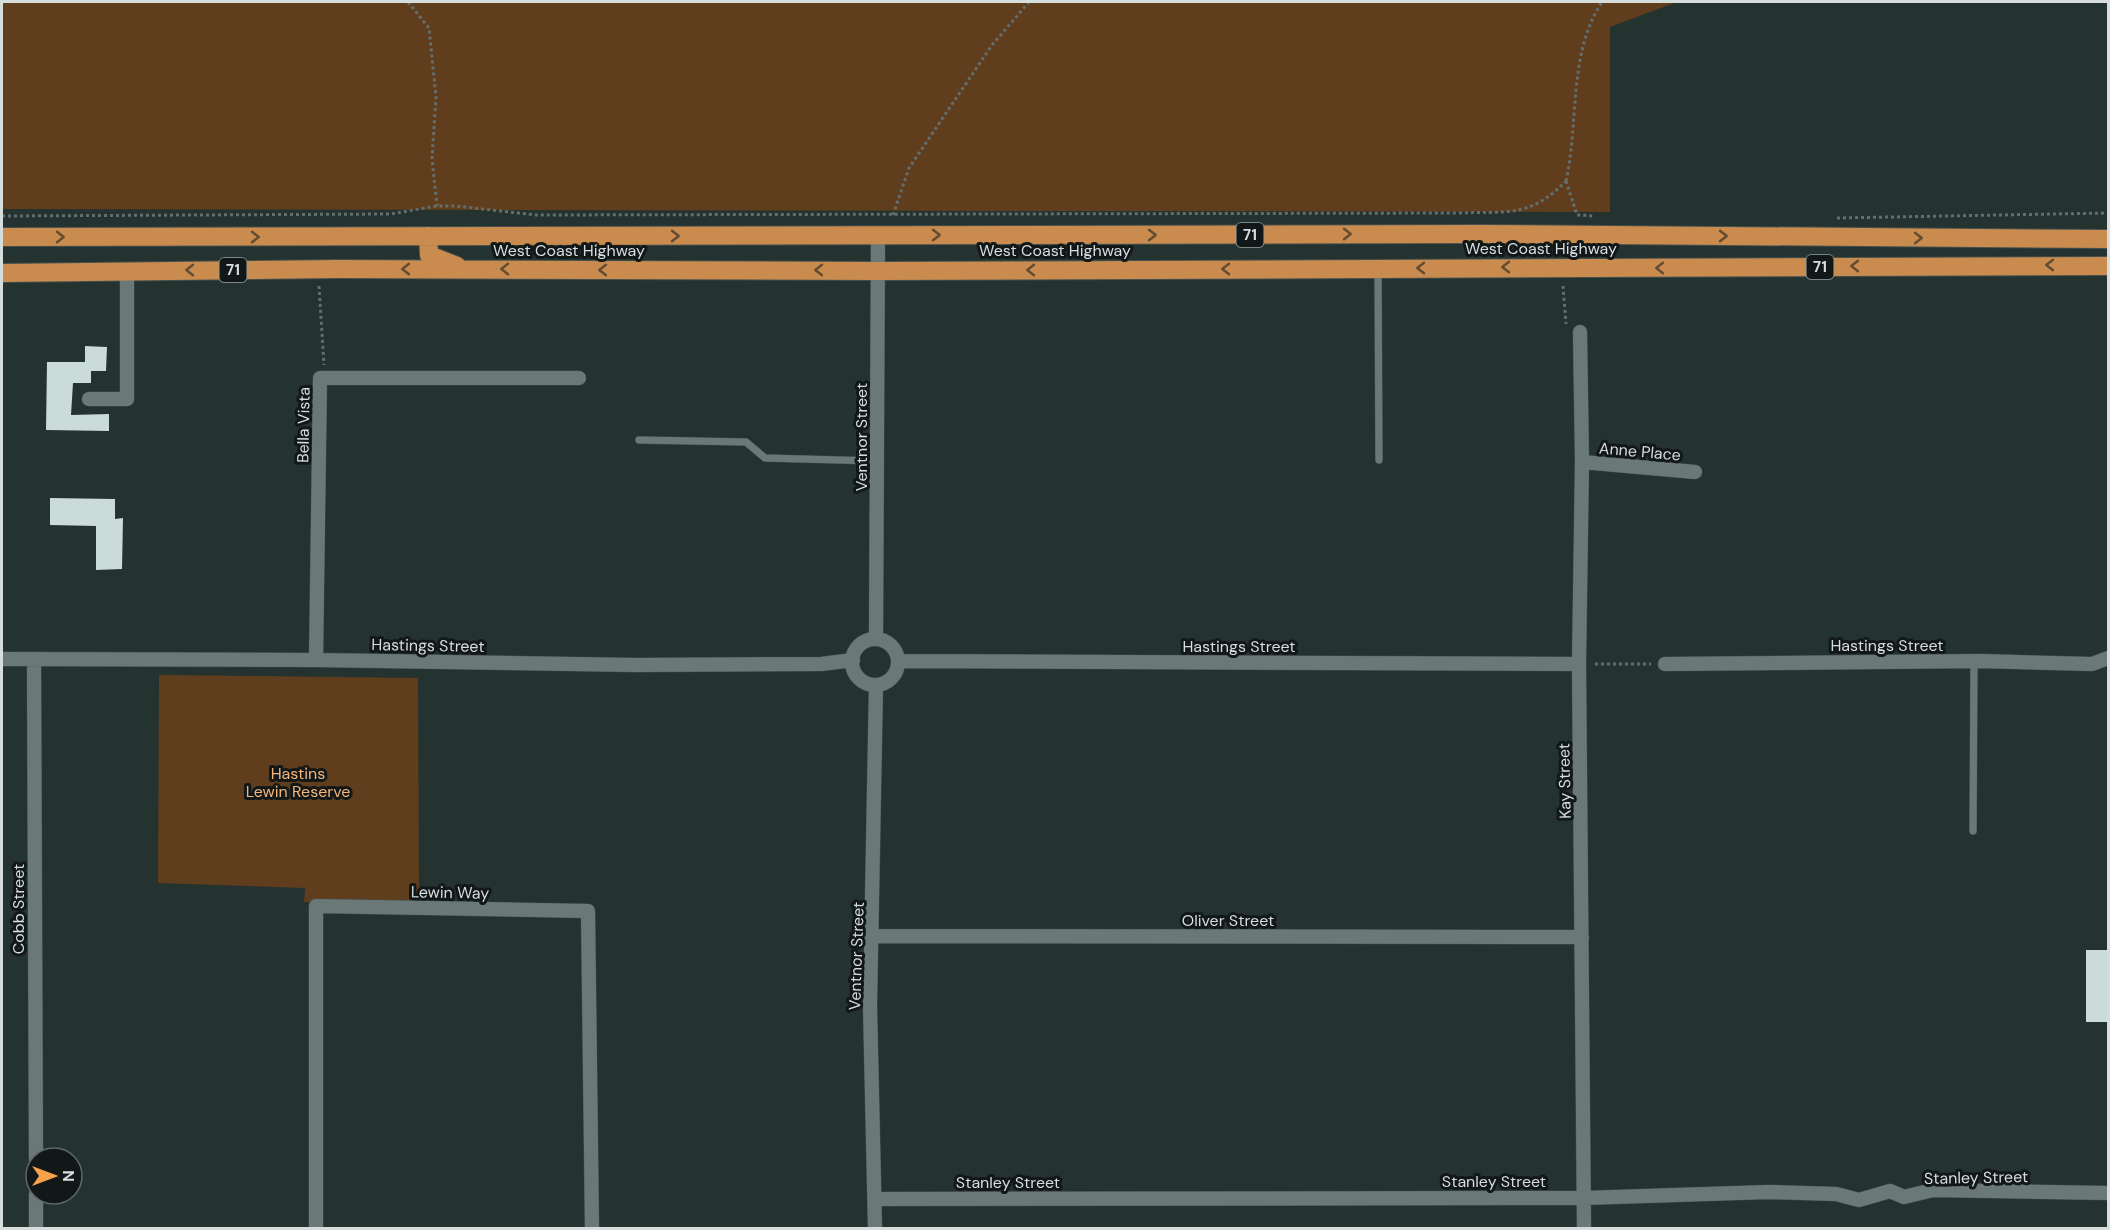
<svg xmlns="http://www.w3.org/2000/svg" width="2110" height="1230" viewBox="0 0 2110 1230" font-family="'DM Sans',sans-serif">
<rect width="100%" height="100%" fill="#243230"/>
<path fill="#603e1d" d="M2 2H1677L1610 27V212L2 209Z
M159 675 418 678 419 902H304L305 888 158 883Z"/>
<path fill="#cbdbda" d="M85 346 107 347 106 371H91V383H73L71 415 109 414V431L46 430 47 362H85Z
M50 498 115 499V519L123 518 122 569 96 570V526L50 525Z
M2086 950H2109V1022H2086Z"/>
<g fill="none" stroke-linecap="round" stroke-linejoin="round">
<g stroke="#45504f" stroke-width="8">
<path id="lane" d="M1378 270 1379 460
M639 440 746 442 765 458 877 461
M1973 831 1974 661"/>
</g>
<g stroke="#45504f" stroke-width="15">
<path id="street" d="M1580 332 1582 462 1579 664 1584 1228
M89 399H127V270
M1582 462 1695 472
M876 639 878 235
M852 662a23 23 0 1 1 46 0a23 23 0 1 1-46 0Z
M2 659 316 660 636 665 821 664 853 660
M34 659 36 1159
M316 660 320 378H579
M898 661 1579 664
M1665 664 1981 661 2092 664 2108 658
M873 936 1582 937
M36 1194V1228
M875 1199 1584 1198 1768 1192 1836 1194 1859 1200 1890 1191 1904 1197 1933 1190 2108 1193
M316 1228V906L588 911 592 1228
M875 1228 870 1006 876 685"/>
</g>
<g stroke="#45504f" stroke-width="20">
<path id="highway" d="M428 236 429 255 457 266
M2 237 1481 234 2108 239
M2 273 337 269 877 271 2108 266"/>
</g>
<path stroke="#636e6d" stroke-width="3" stroke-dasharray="3 3" stroke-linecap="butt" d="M408 2 429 28 436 97 432 159 437 206
M1566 181 1577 215 1594 216
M1566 181C1579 123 1568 53 1602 2
M893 215 909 168 992 45 1029 2
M2 216 390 214 437 206H456L536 215 1456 213C1505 211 1529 219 1566 181
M1837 218 2108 213
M319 286 324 365
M1563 286 1566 324
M1595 664H1651"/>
<use href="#lane" stroke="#6a7978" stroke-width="7"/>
<use href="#street" stroke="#6a7978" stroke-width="14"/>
<use href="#highway" stroke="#c98b4e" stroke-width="18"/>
</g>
<defs><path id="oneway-chevron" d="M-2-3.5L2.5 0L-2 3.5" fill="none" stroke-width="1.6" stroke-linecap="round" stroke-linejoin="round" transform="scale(1.5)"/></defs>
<g stroke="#644c30">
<use href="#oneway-chevron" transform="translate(1347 234)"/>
<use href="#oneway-chevron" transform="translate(936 235)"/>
<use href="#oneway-chevron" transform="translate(1152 235)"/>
<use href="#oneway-chevron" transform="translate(675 236)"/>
<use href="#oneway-chevron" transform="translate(1723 236)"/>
<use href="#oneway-chevron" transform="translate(60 237)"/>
<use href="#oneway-chevron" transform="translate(255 237)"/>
<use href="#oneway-chevron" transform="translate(1918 238)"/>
<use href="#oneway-chevron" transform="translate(2050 265) rotate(180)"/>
<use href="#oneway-chevron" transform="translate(1855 266) rotate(180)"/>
<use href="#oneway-chevron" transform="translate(1506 267) rotate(-180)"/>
<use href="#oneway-chevron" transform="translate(1421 268) rotate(180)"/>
<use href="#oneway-chevron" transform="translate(1660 268) rotate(180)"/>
<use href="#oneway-chevron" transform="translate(406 269) rotate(-180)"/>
<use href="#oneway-chevron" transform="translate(505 269) rotate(-180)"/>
<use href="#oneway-chevron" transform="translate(1226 269) rotate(180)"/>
<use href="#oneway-chevron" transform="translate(190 270) rotate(180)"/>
<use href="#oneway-chevron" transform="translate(603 270) rotate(-180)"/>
<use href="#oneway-chevron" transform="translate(819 270) rotate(-180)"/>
<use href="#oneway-chevron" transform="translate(1031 270) rotate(180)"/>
</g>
<g text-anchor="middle" stroke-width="6" stroke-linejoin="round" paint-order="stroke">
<g fill="#121818" stroke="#9aa2a2" stroke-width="1.5">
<rect x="1236.5" y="223" width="27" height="24" rx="4.5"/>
<rect x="1806.5" y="255" width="27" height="24" rx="4.5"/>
<rect x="219.5" y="258" width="27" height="24" rx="4.5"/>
</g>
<g font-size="15" font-weight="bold" fill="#d5dddd">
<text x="1250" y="240">71</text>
<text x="1820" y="272">71</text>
<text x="233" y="275">71</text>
</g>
<g font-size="16" fill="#d5dddd" stroke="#121818">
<text x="1541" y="254">West Coast Highway</text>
<text x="569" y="256">West Coast Highway</text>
<text x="1055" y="256">West Coast Highway</text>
<text transform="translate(303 425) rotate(-89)" y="6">Bella Vista</text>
<text transform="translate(861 437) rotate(-90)" y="6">Ventnor Street</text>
<text transform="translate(1640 451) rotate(5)" y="6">Anne Place</text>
<text transform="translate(428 645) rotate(1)" y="6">Hastings Street</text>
<text x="1887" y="651">Hastings Street</text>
<text x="1239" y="652">Hastings Street</text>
<text transform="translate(1564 781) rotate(-91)" y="6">Kay Street</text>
<text transform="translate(450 892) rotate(1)" y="6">Lewin Way</text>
<text transform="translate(18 909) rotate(-90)" y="6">Cobb Street</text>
<text x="1228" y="926">Oliver Street</text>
<text transform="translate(856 956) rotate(-88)" y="6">Ventnor Street</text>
<text transform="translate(1976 1177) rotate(-1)" y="6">Stanley Street</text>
<text x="1494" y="1187">Stanley Street</text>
<text x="1008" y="1188">Stanley Street</text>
</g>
<g font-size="16" fill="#f4b57a" stroke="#121818">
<text x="298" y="779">Hastins<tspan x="298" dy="18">Lewin Reserve</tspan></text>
</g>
</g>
<rect width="2110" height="1230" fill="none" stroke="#d5dddd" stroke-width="6"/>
<g transform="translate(54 1176) rotate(90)"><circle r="28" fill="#121818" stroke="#606767" stroke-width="1.5"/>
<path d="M0-4.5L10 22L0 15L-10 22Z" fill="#f7a149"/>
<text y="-9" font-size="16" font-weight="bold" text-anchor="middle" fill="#d5dddd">N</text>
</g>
</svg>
